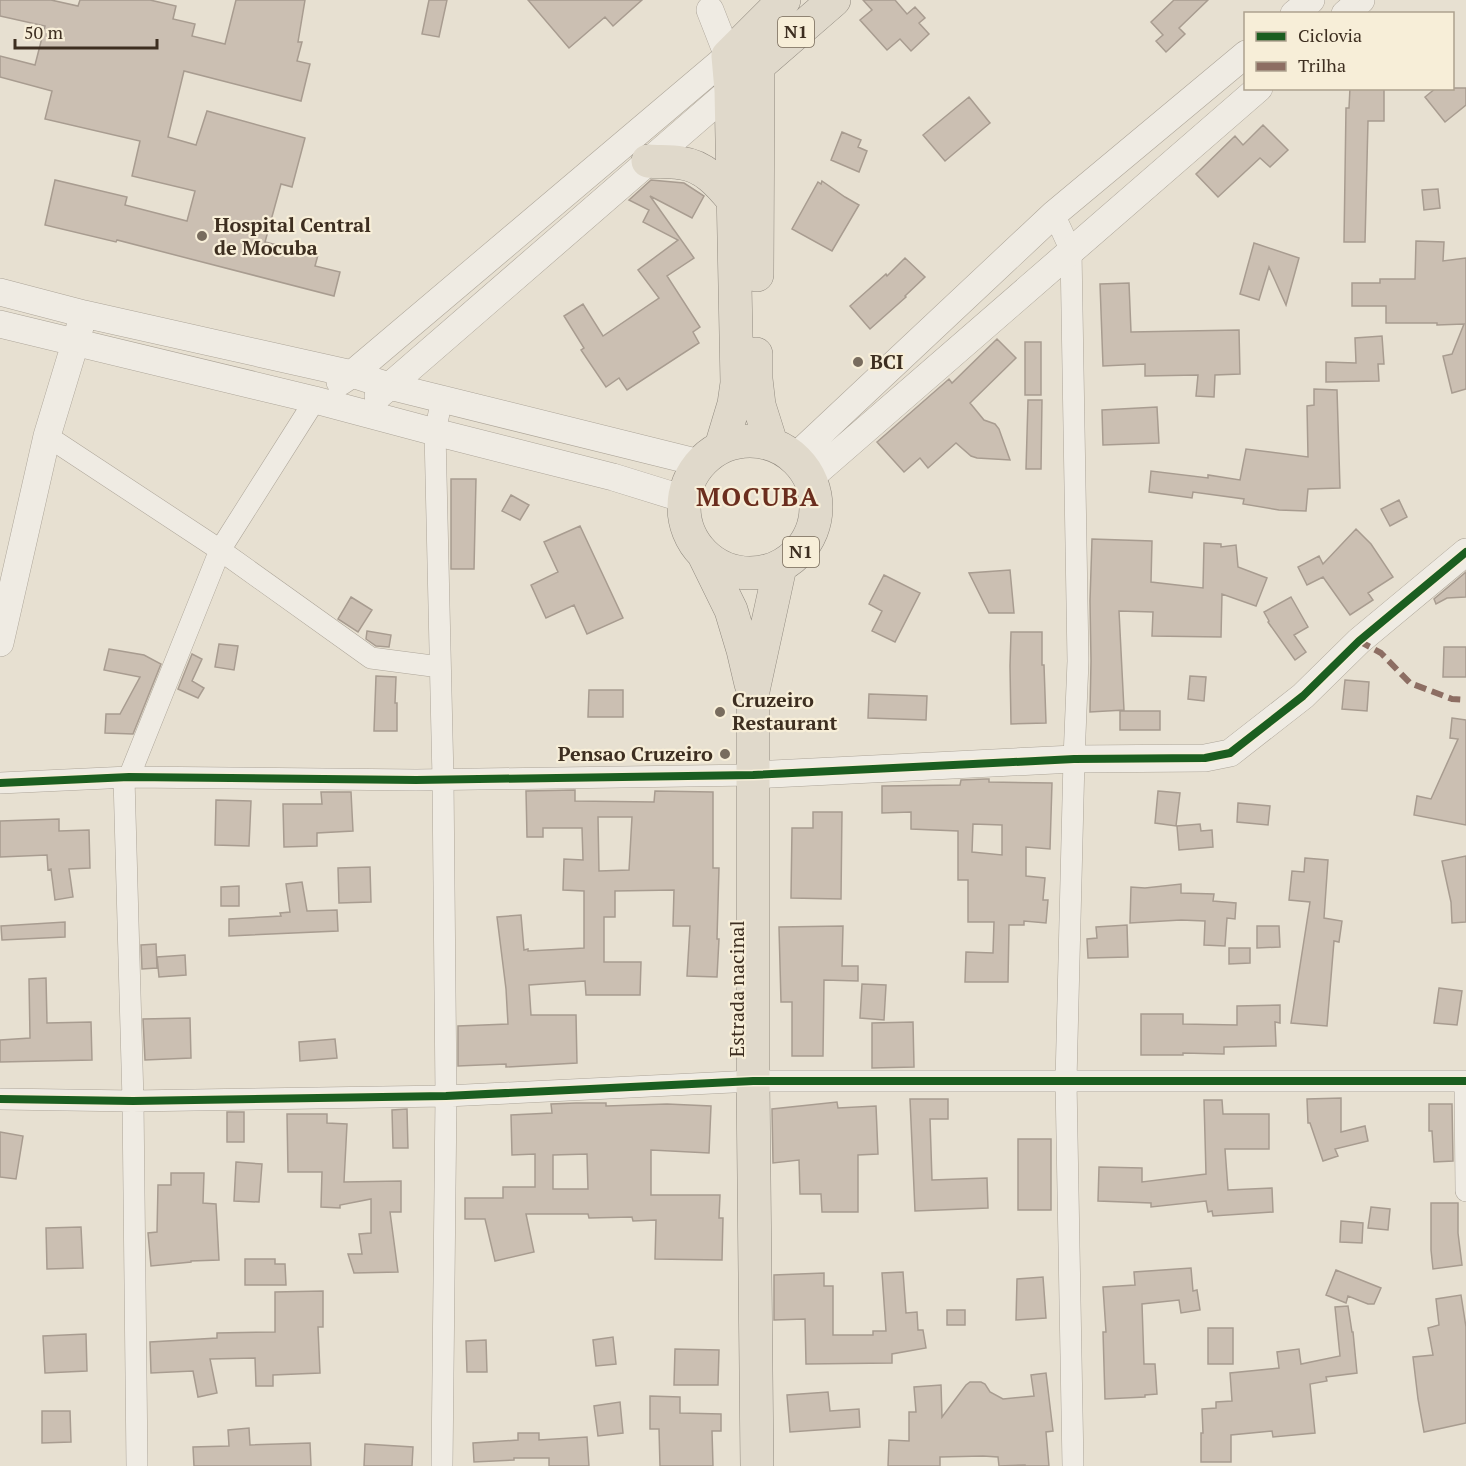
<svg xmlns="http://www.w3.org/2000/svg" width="1466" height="1466" viewBox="0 0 1466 1466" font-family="'PT Serif',serif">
<rect width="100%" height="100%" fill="#e7e0d1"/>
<path fill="#cbbfb2" stroke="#a89c90" stroke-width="1.5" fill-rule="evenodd" d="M0 0H51L78 6 80 0H150L176 6 173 19 195 24 192 36 225 44 236 0H305L298 42H302L297 61 310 64 301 101 184 71 168 137 196 145 207 111 305 138 292 187 281 184 265 242 318 255 315 266 340 272 334 296 117 240 116 242 45 225 55 180 127 197 125 205 187 221 195 191 132 176 140 141 45 119 52 91 0 77V56L35 65 45 26 0 16Z
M429 0H447L439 37 422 34Z
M528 0H642L613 26 605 17 569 48Z
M863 0H895L907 14 915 7 925 18 919 23 929 34 911 51 900 39 887 50 860 20 872 10Z
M1174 0H1208L1179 28 1185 34 1166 52 1156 41 1163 35 1151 22Z
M1350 88H1384V121H1368L1365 242H1344L1346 108H1349Z
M1436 88H1466V105L1445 122 1425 97Z
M969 97 990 123 945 161 923 135Z
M1263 125 1288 150 1270 167 1260 158 1218 197 1196 174 1235 136 1243 145Z
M842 132 861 140 858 147 867 151 859 172 831 160Z
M651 180 684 183 704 196 692 218 650 196 694 258 667 276 700 327 693 332 699 343 627 390 619 378 606 387 581 350 584 348 564 316 583 304 603 336 659 298 638 270 678 240 643 222 649 210 629 200Z
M822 181 845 197 859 205 832 251 792 229 818 182 821 184Z
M1438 189 1440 208 1424 210 1422 190Z
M1416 241 1444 242 1443 261 1466 258V389L1452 393 1443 356 1452 354 1464 324 1437 325V323H1386V306H1352V283H1380V279H1415Z
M1254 243 1299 258 1286 305 1269 267 1259 300 1240 294Z
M905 258 925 277 905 296 906 297 870 329 850 306 886 274 887 276Z
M1129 283 1131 332 1239 330 1240 374 1215 375 1214 397 1196 396 1198 375 1145 376V364L1103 366 1100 284Z
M1382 336 1384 364H1378L1379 381 1326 382V362L1356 363 1355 338Z
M997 339 1016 358 970 403 984 420 995 424 999 429 1010 460 977 458 971 456 956 443 928 468 920 458 904 472 877 442 949 379 952 383Z
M1025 342H1041V395H1025Z
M1314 389 1337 390 1340 488 1308 489 1306 511 1279 510 1243 504 1244 499 1193 492 1192 498 1149 492 1151 471 1208 478V475L1240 480 1246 449 1308 457 1307 406 1314 405Z
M1028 400H1042L1041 469H1026Z
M1157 407 1159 443 1103 445 1102 410Z
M451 479H476L474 569H451Z
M511 495 529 505 520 520 502 511Z
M1399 500 1407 517 1390 526 1381 509Z
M580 526 623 618 587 634 574 605 546 618 531 585 558 572 544 542Z
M1356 529 1371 544 1393 577 1368 593 1373 600 1350 615 1323 577 1307 585 1298 567 1319 556 1323 564Z
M1092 539 1152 541 1151 582 1203 588 1204 543 1221 544V547L1236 545 1238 567 1267 578 1256 606 1222 594 1221 637 1152 636 1153 612 1119 611 1124 710 1090 712 1091 661 1090 601Z
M1010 570 1014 613H989L969 573Z
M1466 572V597L1447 598 1436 604 1434 599Z
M884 575 920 593 895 642 872 631 882 611 869 604Z
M351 597 372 610 358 632 338 619Z
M1291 597 1308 627 1294 635 1306 652 1295 660 1268 622 1269 621 1264 612Z
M367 631 391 635 389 647 376 646 366 639Z
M1011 632H1042V665H1044L1046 723 1011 724 1010 666Z
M219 644 238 646 234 670 215 667Z
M1444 647H1466V677H1443Z
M109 649 144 655 161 664 133 734 105 733 106 714H120L140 677 104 670Z
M192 654 202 659 192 681 204 688 198 698 178 689Z
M376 676 396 677 395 703H397V731H374Z
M1190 676 1206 677 1204 701 1188 699Z
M1345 680 1369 682 1367 711 1342 709Z
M589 690H623V717H588Z
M869 694 927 696 926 720 868 718Z
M1120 711H1160V730H1120Z
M1452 718 1466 720V825L1414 815 1417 796 1431 799 1458 739 1450 738Z
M986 779H989V782L1052 783 1050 849 1026 847V876L1045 878 1043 900H1048L1046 923 1024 921V925H1009L1008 982H965L966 952 993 953 994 922H968V880H958V831L911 829V812L882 813V786L960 785 961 780ZM973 824 1002 825V855L972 852Z
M575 790V801L654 802 655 791 713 792V868H719L717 939H719L717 977 687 976 690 926H673L674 890 615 891V917H604V962H641L640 995H586L585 981 529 985 531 1015H576L577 1063 506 1067V1064L458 1066V1026L508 1024 506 989 497 917 521 915 524 950 528 949V951L584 948V891L563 890 564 859 583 860 582 828H543V837H527L526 791ZM598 817H632L629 870 599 871Z
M1158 791 1180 793 1176 826 1155 823Z
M321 792H351L353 831 317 833V846L284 847 283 804H322Z
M216 800 251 801 249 846 215 845Z
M1238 803 1270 806 1268 825 1237 822Z
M813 812H842L841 899 791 898 792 828H813Z
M59 819V831L89 830 90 868 69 869 73 897 55 900 51 869 48 870 47 855 0 857V821Z
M1200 824 1201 831 1212 830 1213 847 1179 850 1177 826Z
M1466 856V922L1452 923 1451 902 1442 861Z
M1305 858 1328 860 1324 918 1342 921 1339 942 1334 941 1327 1026 1291 1023 1310 902 1289 900 1292 871 1304 872Z
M370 867 371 902 339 903 338 868Z
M302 882 307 911 337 910 338 931 229 936V919L281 916 280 913 290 912 286 884Z
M1181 884V893L1214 894 1213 901 1236 903 1235 919 1227 918 1225 946 1204 945 1205 921 1181 920 1130 923 1131 887 1145 888Z
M239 886V906H221V887Z
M65 922V937L2 940 1 926Z
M1127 925 1128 957 1088 958 1087 939 1097 938 1096 927Z
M843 926 842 966H858V981L824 980 823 1056H792V1002H781L779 927Z
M1257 926H1279L1280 947 1257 948Z
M156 944 157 968 142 969 141 945Z
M1229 948H1250V963L1229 964Z
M185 955 186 975 159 977 157 957Z
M46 978 47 1023 91 1022 92 1060 0 1062V1040L30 1038 29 979Z
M862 984 886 985 884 1020 860 1018Z
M1439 988 1462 991 1457 1025 1434 1023Z
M1280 1005V1023L1275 1022 1276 1046 1224 1047V1054L1183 1053V1055H1141V1014H1183V1024L1237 1025V1006Z
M190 1018 191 1058 145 1060 143 1019Z
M913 1022 914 1067 872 1068V1023Z
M335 1039 337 1058 300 1061 299 1042Z
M1341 1098V1132L1365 1126 1368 1141 1335 1149 1338 1156 1323 1161 1310 1123H1308L1307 1099Z
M910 1099H948V1119H930L932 1180 987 1178 988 1208 915 1211Z
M1204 1100H1222L1223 1114H1269V1149H1225L1228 1190 1272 1188 1273 1212 1213 1216 1212 1211 1208 1212 1206 1201 1151 1207V1203L1098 1201 1099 1167 1142 1168V1182L1206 1174Z
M837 1102 838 1108 876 1106 878 1154 858 1155V1212H822L821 1194H800L799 1160 773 1163 772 1109Z
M576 1103H606V1106L667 1104 711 1106 709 1153 651 1150V1195H720L719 1218H723L722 1260 655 1259 656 1220 633 1221 632 1217 589 1218 588 1214H526L534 1252 495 1261 485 1219H465V1198H503V1187H535V1154L512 1155 511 1115 552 1113 551 1104ZM587 1154 588 1189H553V1155Z
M1429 1104H1452L1453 1161 1434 1162 1432 1131H1429Z
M407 1109 408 1148H393L392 1110Z
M227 1112H244V1142H227Z
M287 1114H327V1123L347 1124 344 1182 401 1181V1212H390L398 1272 354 1273 348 1254H362L359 1234 371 1233V1199L340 1205V1208L321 1207 322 1172H288Z
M0 1132 23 1136 16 1179 0 1177Z
M1018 1139H1051V1210H1018Z
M236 1162 262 1164 259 1202 234 1201Z
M171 1173H204L203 1203 216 1204 219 1260 191 1261V1262L151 1266 148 1233 157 1232 158 1185H171Z
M1431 1203H1458V1233L1462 1265 1433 1269 1431 1250Z
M1371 1207 1390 1209 1388 1230 1368 1228Z
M1341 1221 1363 1223 1362 1243 1340 1242Z
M81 1227 83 1268 47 1269 46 1228Z
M245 1259H275V1264H285L286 1285H245Z
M1191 1268 1193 1291 1197 1290 1200 1310 1181 1313 1179 1300 1142 1304 1144 1364H1155L1157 1394 1145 1395V1397L1105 1399 1103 1332H1106L1103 1287 1135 1285 1134 1272Z
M1336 1270 1381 1288 1374 1304H1368L1348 1296 1346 1303 1326 1295Z
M903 1272 906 1313 917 1312 918 1330H923L926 1348 892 1354V1363L806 1364 805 1319 774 1320V1275L824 1273V1286H833V1335H873V1331H886L882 1273Z
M1043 1277 1046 1318 1016 1320 1017 1279Z
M323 1291V1327H318L320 1373 273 1375V1386H256L255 1358 210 1359 217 1393 198 1397 193 1371 151 1373 150 1342 217 1338V1333L275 1332V1292Z
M1461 1295 1466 1327V1423L1424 1432 1418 1399 1413 1357 1433 1355 1428 1328 1439 1325 1436 1299Z
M1348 1306 1352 1332H1353L1357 1373 1326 1377 1327 1381 1310 1384 1315 1433 1273 1437 1272 1431 1231 1435V1462H1201V1433H1203L1202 1409 1216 1408V1402L1232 1401 1230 1373 1279 1368 1277 1352 1299 1349 1301 1364 1340 1356 1335 1307Z
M947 1310H965V1325H947Z
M1208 1328H1233V1364H1208Z
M86 1334 87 1371 45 1373 43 1336Z
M613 1337 616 1364 596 1366 593 1340Z
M486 1340 487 1372H467L466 1341Z
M675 1349 719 1350 718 1385H674Z
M1046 1373 1053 1431 1046 1432 1049 1466H1025V1465L999 1466 998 1457 983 1456 940 1457V1466H888L889 1440 909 1441V1412H916L914 1387 941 1385 942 1417 966 1385 970 1382H981L985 1384 990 1392 1003 1399 1034 1396 1031 1375Z
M828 1392 830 1411 859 1409 860 1427 790 1432 787 1395Z
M650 1396 680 1397V1413L721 1414V1431H712L713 1466H660L659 1429H650Z
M620 1402 623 1433 598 1436 594 1406Z
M42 1411H70L71 1442 42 1443Z
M249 1428 250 1445 310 1443 311 1466H194L193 1447 229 1446 228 1430Z
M518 1433H539V1440L587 1437 589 1466H549V1458H514V1460L474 1462 473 1443 518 1440Z
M365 1444 413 1447 412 1466H364Z"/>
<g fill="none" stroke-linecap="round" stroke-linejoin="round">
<g stroke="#ada599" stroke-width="22">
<path id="minor" d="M1054 214 1071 251 1078 661 1074 759 1066 1081 1073 1466
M47 436 220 550 371 658 440 667
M129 777 220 550 315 400
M124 778 133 1101 137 1466
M0 783 129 777 416 780 753 775
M1465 1081 1466 1191
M0 1099 133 1101 446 1096 753 1081H1466
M442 1466 446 1096 443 779 435 432 442 399"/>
</g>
<g stroke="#ada599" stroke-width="28">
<path id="tertiary" d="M1294 14 1311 0
M1345 14 1361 0
M0 292 84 314 352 374 389 386 700 463
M0 324 315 400 435 432 613 477 684 499
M340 382 352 374 728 56 710 10
M378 396 731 90
M795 457 1054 214 1246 54
M811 477 1259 88
M0 643 47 436 80 327
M753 775 1074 759 1205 758 1230 753 1303 696 1359 641 1466 552"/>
</g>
<g stroke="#928b80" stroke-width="34">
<path id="trunk" d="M748 37 758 65 757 275
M743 79 834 0
M648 161C659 162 670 161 681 163 704 166 719 183 733 200
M756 354V379L759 405 771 443
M684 507a66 66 0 1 1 132 0a66 66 0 1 1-132 0Z
M721 447 734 404 737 383 731 90 728 56 784 0
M705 557 731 610 743 650 751 684
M757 1466 753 1081V691L780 567"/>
</g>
<use href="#minor" stroke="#efebe3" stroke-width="21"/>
<use href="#tertiary" stroke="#efebe3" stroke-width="27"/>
<use href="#trunk" stroke="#e0d9cb" stroke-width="33"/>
<path stroke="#8d6e63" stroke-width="6" stroke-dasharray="12 6" stroke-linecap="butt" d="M1359 641 1381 653 1410 683 1452 699 1466 700"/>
<g stroke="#f7eed8" stroke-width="11">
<path id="cycleway" d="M0 783 129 777 416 780 753 775 1074 759 1205 758 1230 753 1303 696 1359 641 1466 552
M0 1099 133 1101 446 1096 753 1081H1466"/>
</g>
<use href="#cycleway" stroke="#1b5e20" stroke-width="8"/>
</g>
<g fill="#786c5e" stroke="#f7eed8" stroke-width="2">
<circle cx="202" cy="236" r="6"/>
<circle cx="858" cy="362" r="6"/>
<circle cx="720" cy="712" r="6"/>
<circle cx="725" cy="754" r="6"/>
</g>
<g text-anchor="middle" stroke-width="4.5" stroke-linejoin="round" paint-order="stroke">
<g fill="#f7eed8" stroke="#756857" stroke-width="1.5">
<rect x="778" y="17" width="36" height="30" rx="4.5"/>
<rect x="783" y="537" width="36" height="30" rx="4.5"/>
</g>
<g font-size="18" font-weight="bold" fill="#3d2e20">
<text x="796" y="38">N1</text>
<text x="801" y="558">N1</text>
</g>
<g font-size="20" font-weight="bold" fill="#3d2e20" stroke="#f7eed8" text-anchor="start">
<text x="214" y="232">Hospital Central<tspan x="214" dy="23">de Mocuba</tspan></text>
<text x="870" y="369">BCI</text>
<text x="732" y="707">Cruzeiro<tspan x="732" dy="23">Restaurant</tspan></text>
<text x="713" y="761" text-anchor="end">Pensao Cruzeiro</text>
</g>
<g font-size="20" fill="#3d2e20" stroke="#f7eed8">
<text transform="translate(737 989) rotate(-90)" y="7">Estrada nacinal</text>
</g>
<g font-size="26" font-weight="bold" letter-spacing="1.5" fill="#6b2e1e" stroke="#f7eed8">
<text x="758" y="506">MOCUBA</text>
</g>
</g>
<rect x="1244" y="12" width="210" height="78" fill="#f7eed8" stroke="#ada18e" stroke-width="1.5"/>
<rect x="1256" y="32" width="30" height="9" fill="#1b5e20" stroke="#ada18e" stroke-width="1.5"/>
<text x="1298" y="42" font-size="18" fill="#3d2e20">Ciclovia</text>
<rect x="1256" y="62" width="30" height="9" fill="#8d6e63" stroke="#ada18e" stroke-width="1.5"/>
<text x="1298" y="72" font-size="18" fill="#3d2e20">Trilha</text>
<path d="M15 39v9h142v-9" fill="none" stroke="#3d2e20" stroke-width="3"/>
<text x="24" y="39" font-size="18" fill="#3d2e20" stroke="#f7eed8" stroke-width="4.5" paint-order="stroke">50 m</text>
</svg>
